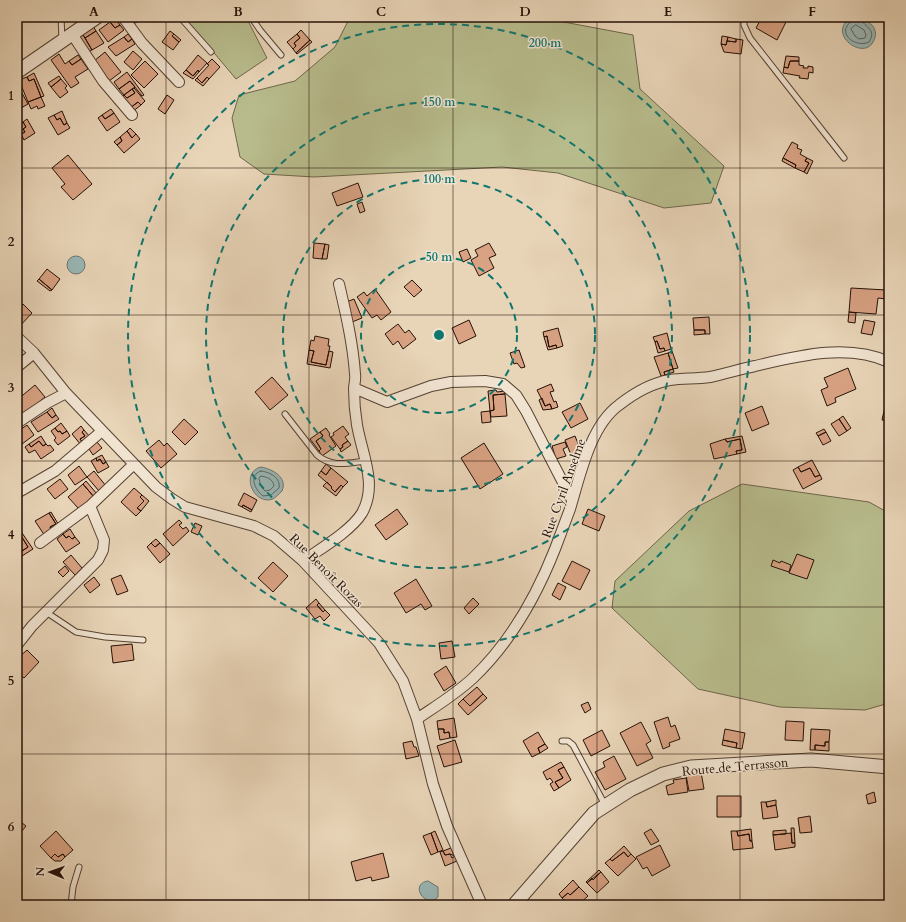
<svg xmlns="http://www.w3.org/2000/svg" width="906" height="922" viewBox="0 0 906 922" font-family="Cardo,serif">
<rect width="100%" height="100%" fill="#e8d4b7"/>
<filter id="stains"><feTurbulence type="fractalNoise" baseFrequency=".005" numOctaves="4"/><feColorMatrix values="0 0 0 0 .2 0 0 0 0 .09 0 0 0 0 .02 0 0 0 .5 -.17"/></filter>
<radialGradient id="worn" r=".72"><stop offset=".6" stop-color="#630" stop-opacity="0"/><stop offset="1" stop-color="#630" stop-opacity=".3"/></radialGradient>
<path fill="#b8bc8d" stroke="#6e664a" d="M184 17H246L267 58 236 79Z
M350 17H537L633 35 640 89 724 166 711 203 664 208 558 173 502 167 314 177 264 174 240 157 232 118 239 95 295 81 335 47Z
M742 484 869 502 889 513V703L865 710 780 707 698 689 612 608 615 581 689 511Z"/>
<path fill="#99b7b6" stroke="#6b7570" d="M852 17C865 17 882 27 873 42 863 61 825 33 852 17Z
M67 265a9 9 0 1 1 18 0a9 9 0 1 1-18 0Z
M261 467C272 469 288 477 282 491 279 494 276 497 273 499 253 506 240 472 261 467Z
M428 881 438 887V897L433 901C419 901 413 883 428 881Z"/>
<g fill="none" stroke-linecap="round" stroke-linejoin="round">
<path stroke="#5f645e" stroke-width="1" d="M853 17C852 22 848 23 846 28 843 39 859 47 869 42 878 28 862 27 860 17
M856 25 864 30 866 35 865 38 859 39 855 36 851 29Z
M261 471C270 472 281 478 279 488L271 495 263 496C255 490 248 475 261 471Z
M261 476C267 477 273 479 274 486L270 490 265 491 261 486 259 479Z"/>
</g>
<path fill="#d8a283" stroke="#251107" d="M130 17H147L133 24Z
M672 17H690V20Z
M762 17H782L787 20 777 40 756 28Z
M115 18 120 25 115 28 110 22Z
M110 22 115 28 120 25 124 30 108 42 99 30Z
M93 26 96 31 85 38 82 33Z
M301 30 310 40 296 53 293 49 296 46 294 43 300 38 297 34Z
M96 31 104 43 92 50 85 38Z
M170 31 174 34 172 36 179 42 173 50 162 42Z
M82 33 92 50 88 52 79 35Z
M128 34 132 39 128 42 124 37Z
M174 34 181 40 179 42 172 36Z
M297 34 300 38 294 43 296 46 293 49 287 42Z
M722 36 728 37 726 45 721 44Z
M124 37 128 42 132 39 135 44 116 56 108 47Z
M728 37 736 39V42L727 41Z
M736 39 743 40 741 54 724 52 721 44 726 45 727 41 736 42Z
M310 40 312 42 297 54 296 53Z
M133 51 142 59 133 70 124 62Z
M105 52 121 72 109 81 94 61Z
M59 54 65 64 69 61 72 65 81 59 88 69 75 77 79 83 71 88 51 60Z
M78 55 81 59 72 65 69 61Z
M198 55 207 63 199 72 198 70 193 76 186 70Z
M786 56 799 57V61H790L788 68 784 67Z
M212 59 220 67 209 79 207 77 202 83 197 78 209 65 207 64Z
M145 61 158 74 144 88 131 75Z
M790 61H799V65L804 66 803 68H808V66L813 67V73L809 72 808 79 799 78 800 76 783 73 784 67 788 68Z
M186 70 193 76 198 70 199 72 193 79 183 73Z
M127 72 144 95 142 96 130 81 119 89 114 82Z
M34 73 44 96 41 97 34 79 29 81 27 77Z
M59 76 61 79 51 87 48 83Z
M27 77 29 81 34 79 41 97 28 102 19 80Z
M207 77 209 79 203 86 195 80 197 78 202 83Z
M61 79 67 86 65 88 68 92 60 98 51 87Z
M130 81 135 87 124 95 119 89Z
M17 84 28 104 21 108 18 103 17 104Z
M134 88 145 101 141 105 138 102 130 108 121 98 124 95 127 98 135 93 132 89Z
M132 89 135 93 127 98 124 95Z
M167 95 174 100 165 114 158 109Z
M41 97 45 106 38 109 37 106 31 109 28 102Z
M138 102 141 105 132 112 130 108Z
M111 109 114 113 105 119 102 115Z
M62 111 67 123 64 125 60 118 57 120 54 115Z
M114 113 120 122 107 131 98 118 102 115 105 119Z
M54 115 57 120 60 118 64 125 67 123 70 128 58 135 48 118Z
M27 119 35 133 24 140 21 134 25 132 23 129 26 127 23 122Z
M23 122 26 127 23 129 25 132 21 134 17 126Z
M130 128 136 134 132 138 127 131Z
M127 131 132 138 136 134 140 139 124 153 117 145 122 141 120 137Z
M120 137 122 141 117 145 114 142Z
M792 142 798 145 797 148 802 150 800 154 807 158 805 161 809 163 804 172 795 168 796 165 783 158Z
M68 155 92 184 73 200 61 187 65 184 52 168Z
M783 158 796 165 795 168 782 161Z
M807 158 813 161 807 174 804 172 809 163 805 161Z
M358 183 363 197 337 206 332 193Z
M362 202 365 211 360 213 357 204Z
M314 243 325 244 322 259 313 258Z
M489 243 496 255 489 258 494 268 479 276 471 260 478 256 475 250Z
M325 244 329 245 327 259H322Z
M467 249 471 258 463 262 459 252Z
M47 269 60 279 52 290 39 279Z
M39 279 52 290 50 291 37 281Z
M412 280 422 290 414 297 404 287Z
M851 288 886 290V299L878 298 876 314 849 312Z
M375 289 391 312 381 320 377 315 372 318 357 297 364 292 367 296Z
M354 299 362 318 352 322 344 303Z
M23 304 32 313 19 327 17 326V311Z
M849 312 856 313 855 323 848 322Z
M709 317 710 334H705V330H694L693 318Z
M469 320 476 336 459 344 452 328Z
M864 320 875 322 872 335 861 333Z
M398 324 405 333 409 330 416 339 403 349 398 341 393 345 385 334Z
M558 328 563 346 557 348 556 345 549 347 547 336 544 337 543 332Z
M694 330H705V334L694 335Z
M667 333 671 349 665 351 664 348 660 349 657 341 655 342 653 337Z
M315 336 329 339 328 346H330L326 365 311 362 314 351 309 350 311 340 314 341Z
M547 336 549 347 556 345 557 348 548 350 544 337Z
M657 341 660 349 664 348 665 351 658 353 655 342Z
M309 350 314 351 311 362 326 365 329 351 333 352 330 368 307 364Z
M519 350 525 367 521 368 517 363 514 364 510 353Z
M672 351 678 368 673 369 668 353Z
M668 353 673 369 664 372 665 375 661 376 654 357Z
M848 368 856 389 835 398 836 402 827 406 821 390 828 387 824 378Z
M673 369 674 372 665 375 664 372Z
M272 377 288 395 270 410 255 392Z
M551 384 554 391 550 392 554 402 556 401 558 407 552 409 550 404 545 406 537 390Z
M35 385 45 397 22 416 17 410V400Z
M496 390 497 392 505 391V394L493 395 494 410 490 411 488 391Z
M505 394 507 416 491 417 490 411 494 410 493 395Z
M542 398 545 406 550 404 552 409 543 410 539 400Z
M886 402H889V421L882 420Z
M580 403 588 419 571 428 562 412Z
M762 406 769 424 752 431 745 413Z
M52 408 56 415 52 418 47 412Z
M490 411 491 422 482 423 481 412Z
M47 412 52 418 56 415 59 419 38 432 31 422Z
M843 416 851 428 847 431 839 419Z
M184 419 198 432 185 445 172 432Z
M839 419 847 431 839 436 831 424Z
M61 423 67 431 62 434 60 431 58 432 55 428Z
M27 425 34 435 18 447 17 439 20 437 17 432Z
M81 426 84 430 82 432 85 436 80 439 83 443 81 445 72 434Z
M343 426 349 434 345 437 348 441 342 445 343 447 340 449 331 437 334 435 333 433Z
M55 428 58 432 60 431 62 434 67 431 70 436 58 445 54 440 56 438 51 431Z
M326 428 330 434 329 435 336 446 322 456 319 451 321 449 316 441 323 436 320 432Z
M824 429 826 432 818 436 816 433Z
M84 430 90 437 83 443 80 439 85 436 82 432Z
M320 432 323 436 316 441 321 449 319 451 310 439Z
M826 432 831 441 823 445 818 436Z
M41 436 46 444 43 446 39 441 31 447 29 444Z
M575 436 581 451 571 455 565 440Z
M742 436 746 452 737 454 736 451 742 450 740 439 727 442 725 439Z
M725 439 727 442 740 439 742 450 736 451 737 454 714 459 710 444Z
M159 440 164 446 167 443 177 454 161 468 146 451Z
M39 441 43 446 46 444 48 446 50 445 54 450 41 459 35 450 29 453 25 447 29 444 31 447Z
M348 441 351 445 341 452 340 449 343 447 342 445Z
M97 442 102 448 93 455 89 449Z
M565 442 567 447 563 449 566 456 556 459 552 446Z
M484 443 503 474 480 489 461 458Z
M102 455 106 462 103 464 100 459 97 461 96 458Z
M96 458 97 461 100 459 103 464 106 462 109 467 98 473 91 461Z
M812 460 820 475 815 477 810 468 801 472 798 467Z
M326 464 331 468 326 475 321 471Z
M79 466 87 477 75 485 68 475Z
M798 467 801 472 810 468 815 477 820 475 822 479 803 489 793 470Z
M331 468 348 482 343 487 341 485 335 492 331 488 332 487 318 475 321 471 326 475Z
M94 471 106 486 99 491 87 477Z
M60 479 68 489 55 499 47 489Z
M86 481 97 494 94 497 83 484Z
M327 482 332 487 331 488 335 492 341 485 343 487 336 496 323 486Z
M83 484 94 497 79 509 68 497Z
M134 488 142 495 140 497 144 501 137 508 141 511 136 516 121 502Z
M244 493 257 500 252 510 243 505 242 507 238 505Z
M142 495 149 501 141 511 137 508 144 501 140 497Z
M243 505 252 510 251 512 242 507Z
M397 509 408 524 386 540 375 525Z
M588 509 605 516 599 531 582 524Z
M51 512 60 527 53 532 50 527 56 524 49 513Z
M49 513 56 524 50 527 53 532 45 536 35 521Z
M179 520 182 523 179 525 183 529 186 527 189 531 173 546 163 534Z
M195 523 202 526 198 535 191 532Z
M70 529 75 537 72 539 69 536 66 538 63 534Z
M20 530 33 549 22 556 19 553 28 547 18 531Z
M18 531 28 547 19 553 17 549Z
M63 534 66 538 69 536 72 539 75 537 80 543 66 552 57 539Z
M156 539 160 543 155 547 151 543Z
M151 543 155 547 160 543 170 554 160 563 147 547Z
M797 554 814 560 807 579 789 573Z
M71 555 82 568 75 575 63 562Z
M773 560 780 563 781 561 791 565 789 572 771 566Z
M572 561 590 570 580 590 562 581Z
M273 562 288 576 273 592 258 578Z
M65 566 69 571 63 577 58 572Z
M121 575 128 591 117 595 111 579Z
M94 577 100 585 90 593 84 585Z
M416 579 432 606 425 610 421 604 406 613 394 593Z
M558 583 566 587 560 600 552 595Z
M473 598 479 604 469 614 464 608Z
M316 599 319 603 317 605 323 612 325 610 330 615 324 621 320 616 315 619 306 608Z
M319 603 325 610 323 612 317 605Z
M452 641 455 657 441 659 439 643Z
M132 644 134 660 113 663 111 646Z
M27 650 39 662 24 678 17 672V659Z
M446 666 456 683 444 691 434 674Z
M477 687 483 694 470 706 463 699Z
M483 694 487 698 468 715 458 704 463 699 470 706Z
M588 702 591 709 585 713 581 705Z
M668 717 671 727 675 725 680 739 669 743 670 746 663 749 654 722Z
M454 718 457 737 450 738 449 732 444 733V729H438L437 721Z
M786 721 804 722 803 741 785 740Z
M641 722 651 741 646 744 653 758 637 766 620 733Z
M438 729H444V733L449 732 450 738 440 740Z
M725 729 745 733 742 749 736 748 737 743 723 740Z
M811 729 830 730 829 742H825V746L815 745V750H810Z
M602 730 610 746 591 756 583 740Z
M538 732 545 744 538 748 540 753 532 757 523 741Z
M455 740 462 762 444 767 437 746Z
M723 740 737 743 736 748 722 745Z
M412 741 414 747H416L419 756 406 759 403 743Z
M825 742H829V751L815 750V745L825 746Z
M545 744 548 748 540 753 538 748Z
M614 756 626 779 605 790 595 772 605 767 603 762Z
M561 762 564 767 558 770 563 778 555 782 559 788 554 791 550 784 553 782 550 778 547 780 543 772Z
M564 767 571 780 559 788 555 782 563 778 558 770Z
M701 772 704 789 689 791 686 775Z
M686 778 688 792 668 795 666 786 674 783 673 780Z
M874 792 876 802 868 804 866 795Z
M717 796H741V817H717Z
M776 800V805L767 807 766 802Z
M761 802H766L767 807 776 805 778 817 763 819Z
M810 816 812 832 800 833 798 818Z
M17 819 26 826 17 837Z
M791 828H794L795 843H792Z
M651 829 659 841 651 845 644 833Z
M751 829 752 841H750L749 834 738 836 737 831Z
M786 830V834L773 835V831Z
M56 831 73 850 65 857 63 854 58 857 55 854 51 858 40 846Z
M435 831 443 850 438 852 431 833Z
M731 831H737L738 836 749 834 750 841H752L753 848 733 850Z
M431 833 438 852 431 855 423 836Z
M791 833 792 843H795V847L775 850 773 835Z
M660 845 670 866 652 876 647 867 643 869 636 857Z
M624 846 631 854 628 857 624 852 612 861 610 859Z
M451 848 455 856 450 854 445 855 443 851Z
M443 851 445 855 450 854 452 858 455 856 457 861 445 866 440 852Z
M624 852 628 857 631 854 636 859 618 876 605 863 610 859 612 861Z
M383 853 389 877 372 881 371 877 356 881 351 862Z
M55 854 58 857 63 854 65 857 61 861H55L51 858Z
M599 870 601 872 587 883 586 882Z
M601 872 609 882 597 893 587 883 592 878 593 880Z
M573 880 579 887 570 895 568 893 562 898 559 894Z
M579 887 588 896 578 905H569L562 898 568 893 570 895Z"/>
<g fill="none" stroke-linecap="round" stroke-linejoin="round">
<g stroke="#564233" stroke-width="7">
<path id="service" d="M61 17 62 40
M180 17 211 52
M251 17 260 30 281 55
M744 17V25L750 38 844 158
M285 414 317 455C332 468 348 463 366 461
M46 612 76 632 105 637 143 640
M562 741H568L573 745 605 805
M71 905 73 887 79 867"/>
</g>
<g stroke="#564233" stroke-width="12">
<path id="minor" d="M123 17 142 43 179 82
M72 34 103 81 132 115
M17 337 34 353 66 393 156 487 172 499 185 507 254 526 274 536 303 561 379 643 403 681 417 719 433 784 447 826 482 905
M17 367 34 353
M354 388 387 402 431 386 451 382 485 381 503 384 516 395 526 411 572 500
M17 423 47 403 66 393
M17 493 55 471 102 431
M40 543 90 506 134 464
M303 561C320 549 351 531 362 513 378 485 362 454 357 425 355 413 354 400 354 389 354 384 356 379 355 374 353 344 346 314 339 284
M17 645 32 626 98 560 103 550 104 540 90 506
M417 719C436 706 456 694 473 678 511 642 536 597 555 549 560 536 565 522 570 509 580 476 590 426 619 405 633 394 652 383 670 380 683 378 696 379 710 377 725 374 740 369 755 366 798 356 847 343 889 362"/>
</g>
<g stroke="#564233" stroke-width="15">
<path id="tertiary" d="M17 72 97 17
M514 905 594 813 630 790 663 774 691 767 811 760 889 767"/>
</g>
<use href="#service" stroke="#f0e3d0" stroke-width="5"/>
<use href="#minor" stroke="#f0e3d0" stroke-width="10"/>
<use href="#tertiary" stroke="#f0e3d0" stroke-width="13"/>
</g>
<path fill="none" stroke="#251107" stroke-width="1" stroke-opacity="0.55" d="M166 17V905M309 17V905M453 17V905M597 17V905M740 17V905M17 168H889M17 315H889M17 461H889M17 607H889M17 754H889"/>
<g fill="none" stroke="#0f766e" stroke-width="2" stroke-dasharray="7 5">
<circle cx="439" cy="335" r="78"/>
<circle cx="439" cy="335" r="156"/>
<circle cx="439" cy="335" r="233"/>
<circle cx="439" cy="335" r="311"/>
</g>
<g text-anchor="middle" stroke-width="3" stroke-linejoin="round" paint-order="stroke">
<g font-size="13" fill="#251107" stroke="#f0e3d0">
<text transform="translate(563 488) rotate(-70)" y="5">Rue Cyril Anselme</text>
<text transform="translate(327 570) rotate(45)" y="5">Rue Benoît Rozas</text>
<text transform="translate(735 766) rotate(-5)" y="5">Route de Terrasson</text>
</g>
</g>
<circle cx="439" cy="335" r="6" fill="#0f766e" stroke="#f0e3d0" stroke-width="2"/>
<g font-size="12" text-anchor="middle" font-weight="bold" fill="#0f766e" stroke="#f0e3d0" stroke-width="3" stroke-linejoin="round" paint-order="stroke">
<text x="545" y="47">200 m</text>
<text x="439" y="106">150 m</text>
<text x="439" y="183">100 m</text>
<text x="439" y="261">50 m</text>
</g>
<rect width="906" height="922" fill="none" stroke="#e8d4b7" stroke-width="44"/>
<g transform="translate(50 872) rotate(272)" stroke="#f0e3d0" stroke-width="3" paint-order="stroke">
<path d="M0-3L7 15L0 10L-7 15Z" fill="#251107"/>
<text y="-6" font-size="11" font-weight="bold" text-anchor="middle" fill="#251107">N</text>
</g>
<rect x="22" y="22" width="862" height="878" fill="none" stroke="#251107" stroke-width="1.5"/>
<g font-size="13" text-anchor="middle" font-weight="bold" fill="#251107">
<text x="94" y="16">A</text>
<text x="238" y="16">B</text>
<text x="381" y="16">C</text>
<text x="525" y="16">D</text>
<text x="668" y="16">E</text>
<text x="812" y="16">F</text>
<text x="11" y="100">1</text>
<text x="11" y="246">2</text>
<text x="11" y="392">3</text>
<text x="11" y="539">4</text>
<text x="11" y="685">5</text>
<text x="11" y="831">6</text>
</g>
<rect width="100%" height="100%" filter="url(#stains)"/>
<rect width="100%" height="100%" fill="url(#worn)"/>
</svg>
